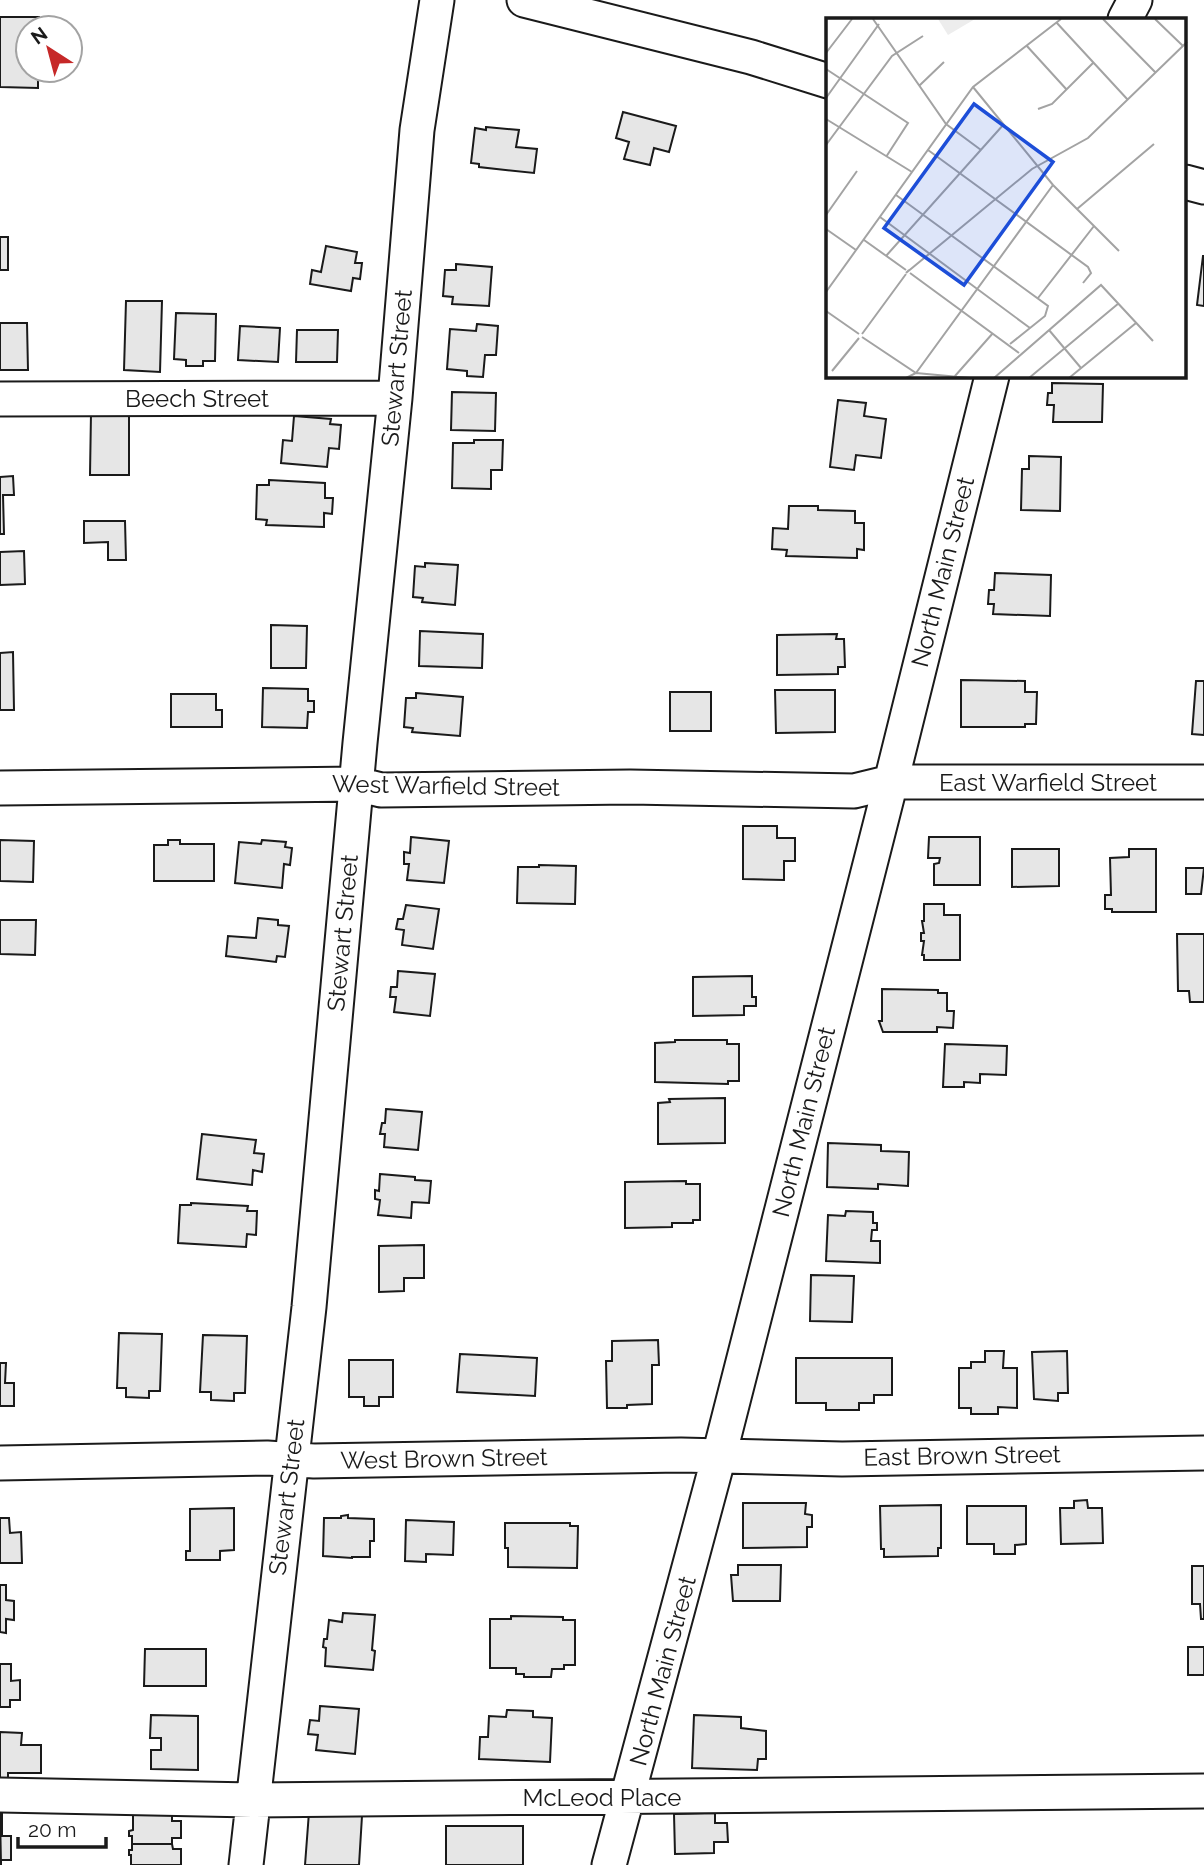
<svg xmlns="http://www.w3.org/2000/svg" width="1204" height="1865" viewBox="0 0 1204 1865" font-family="Raleway,sans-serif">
<rect width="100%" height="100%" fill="#fff"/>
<path fill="#e6e6e6" stroke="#1a1a1a" stroke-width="2" d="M0 17H39V28H28V70H38V88L0 87Z
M623 112 676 126 669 152 654 148 650 165 624 159 629 142 616 138Z
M486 127 519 130 516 147 537 149 534 173 479 167V164L471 163 475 128 486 130Z
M0 237H8V270H0Z
M326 246 357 252 355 263H362L360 279 353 278 351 291 310 284 312 270 321 272Z
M1203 256H1204V306L1197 305Z
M456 264 492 267 489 306 452 304 453 297 443 296 445 270H456Z
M126 301H162L160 372 124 370Z
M176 313 216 314 215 361H203V366H186V360L174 359Z
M0 323H27L28 370H0Z
M477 324 498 326 496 355H485L483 377 467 376V371L447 369 450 329 476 331Z
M240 326 280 328 278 362 238 360Z
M297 330H338L337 362H296Z
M1052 383 1103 384 1102 422H1053L1054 405H1047L1048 393H1052Z
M452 392 496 393 495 431 451 430Z
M838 400 866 403 864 416 886 419 881 458 856 455 854 470 830 467Z
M91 413H129V475H90Z
M294 416 331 419 330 424 341 425 339 449 329 448 327 467 281 463 283 440 292 441Z
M474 440H503L502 470H491V489L452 488 453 443H474Z
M1029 456 1061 457 1060 511 1021 510 1022 469H1029Z
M13 476 14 495H3L4 534H0V477Z
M269 480 325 483V498H333L332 514 324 513V527L266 525 267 520 256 519 257 485H269Z
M789 506H818V510L855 511V523H864V550L857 549V558L786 556 787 550 772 549 773 528 788 529Z
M84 521H125L126 560H108V542L84 543Z
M24 551 25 584 0 585V552Z
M425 563 458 565 455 605 422 602 423 598 413 597 415 566 425 567Z
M995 573 1051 575 1050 616 993 614 994 604H988L989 590H994Z
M271 625 307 626 306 668H271Z
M420 631 483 634 482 668 419 666Z
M837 634 836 639H844L845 667H838V674L777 675V635Z
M13 652 14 710H0V653Z
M961 680 1025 681V692H1037L1036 724H1025V727H961Z
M1196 681H1204V735L1192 734Z
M263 688 308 689V701H314V712H308L307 728 262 727Z
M775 690H835V732L776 733Z
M670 692H711V731H670Z
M416 693 463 697 460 736 412 732 413 728 404 727 406 698H416Z
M171 694H216V710H222V727H171Z
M743 826H777V838H795V861H784V880L743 879Z
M411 837 449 841 444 883 407 880 409 864H404V852L410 853Z
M929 837H980V885H934V864L939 863 940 858H928Z
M0 840 34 841 33 882 0 881Z
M168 840H180V844H214V881H154V845H168Z
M262 840 286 842 285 847 292 848 290 865 284 864 282 888 235 883 239 842 261 844Z
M1012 849H1059V886L1012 887Z
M1129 849H1156V912H1112V909H1105V895H1111L1110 858 1129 857Z
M539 865 576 866 575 904 517 903 518 867H539Z
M1186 868H1204L1201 894H1186Z
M924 904H944V915H960V960H924V955H922L924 941H921V933H924L922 921H924Z
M406 905 439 909 433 949 402 945 404 930 396 929 398 919H403Z
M258 918 278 920V925L289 926 285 957 277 956 276 962 226 956 228 936 256 938Z
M0 920H36L35 955 0 954Z
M1177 934H1204V1002H1190L1189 991H1178Z
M398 971 435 974 430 1016 394 1012 396 997H390L391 987H397Z
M752 976V997H756V1006H744V1015L693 1016V977Z
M882 989 938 990V993H947V1011H954L953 1028 937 1027V1032H883L879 1021H882Z
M675 1040H727V1044H739V1081H728V1084L655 1082V1043L675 1042Z
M945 1044 1007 1046 1006 1075 980 1074V1083L964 1082V1087H943Z
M725 1098V1143L658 1144V1103L670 1102 669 1099Z
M386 1109 422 1112 418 1150 384 1147 385 1134H380L382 1123H385Z
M202 1134 256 1140 254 1153 264 1154 262 1172 253 1170 252 1185 197 1179Z
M828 1143 881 1145V1151L909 1152 908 1186 878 1184V1189L827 1187Z
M380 1174 415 1177V1180L431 1181 429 1203 412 1202 411 1218 378 1215 380 1200 375 1199V1190L379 1191Z
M686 1181V1184H700V1220H693V1223H672V1227L625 1228V1182Z
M191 1203 248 1206 247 1211H257L256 1235 247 1234 246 1247 178 1243 180 1205H191Z
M846 1211 873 1212V1223H877V1230H872L871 1241H880V1263L826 1261 828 1215 845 1216Z
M424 1245V1278H404V1291L379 1292V1246Z
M811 1275 854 1276 852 1322 810 1321Z
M119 1333 162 1334 160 1391H149V1398L126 1397V1388H117Z
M203 1335 247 1336 245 1393H234V1401L211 1400V1392H200Z
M658 1340 659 1365H652V1404L627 1405V1408H607L606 1361H612V1341Z
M985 1351H1004L1003 1368H1017V1408L998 1407V1414H971V1408H959V1368H971V1362H985Z
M1067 1351 1068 1393H1058V1401L1034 1399 1032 1352Z
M460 1354 537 1358 535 1396 457 1392Z
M796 1358H892V1395H874V1403H859V1410H826V1403H796Z
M349 1360H393V1397H379V1406H364V1397H349Z
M0 1363H6L5 1383H14V1406H0Z
M1087 1500 1088 1508H1102L1103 1543 1061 1544 1060 1508H1074V1501Z
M743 1503H806L805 1514 812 1515V1527H807V1547L743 1548Z
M941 1505V1548H938V1556L884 1557V1549H881L880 1506Z
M967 1506H1026V1544L1015 1545V1554H994V1544H967Z
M234 1508V1550L220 1551V1560H186V1551H190V1509Z
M348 1515V1518L374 1519V1541H370V1557H352V1558L323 1556 324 1518H341V1516Z
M0 1518H9L10 1533 21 1532 22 1563H0Z
M406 1520 454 1522 453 1555 426 1554V1562L405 1561Z
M505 1523H570V1526H578L577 1568 508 1567V1548H505Z
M738 1565H781L780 1601H733L731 1575H738Z
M1192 1566H1204V1619H1201L1200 1604H1192Z
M0 1585H6V1600L14 1601V1620L6 1619V1633L0 1632Z
M343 1613 375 1615 372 1650 375 1651 373 1670 325 1666 326 1648 323 1647 324 1639H327L329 1620 342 1622Z
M511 1616 563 1617V1620H575V1665H564V1669H552L551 1677H524V1674H516V1668H490V1619H511Z
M1188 1647H1204V1675H1188Z
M145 1649H206V1686H144Z
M0 1664H11V1681L20 1680V1700H10V1707H0Z
M320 1706 359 1709 355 1754 316 1750 318 1735 308 1734 310 1720 319 1721Z
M507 1710 533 1711V1717L552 1718 550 1762 479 1759 480 1737H488L489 1716 506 1717Z
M151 1715 198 1716V1770L151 1769V1750H161V1738H150Z
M694 1715 741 1717V1728L766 1731V1759H758L757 1770 692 1768Z
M0 1732 22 1733 21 1745H41V1773H8V1779H0Z
M133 1811H172V1821H181V1838H172V1844H132V1836H129V1831L133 1830Z
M309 1812 362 1816 359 1865H305Z
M715 1813V1823H727L728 1842H714V1853L675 1854 674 1814Z
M0 1814H2V1836H11V1860H1V1865Z
M446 1826H523V1865H446Z
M132 1844H172L173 1849H181V1865H131V1855H129V1850H132Z"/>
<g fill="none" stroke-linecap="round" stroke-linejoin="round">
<g stroke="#1a1a1a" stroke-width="37">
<path id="minor" d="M524 0 751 57 828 81
M1125 19 1135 0
M1185 182 1204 187
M0 399 395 398
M0 788 357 784 381 790 630 787 854 791 891 782H1204
M0 1463 267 1458 314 1461 681 1455 842 1459 1204 1453
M0 1795 252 1800 1204 1791
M246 1865 309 1307 360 743 395 398 417 130 437 0
M609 1865 719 1456 891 782 992 376"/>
</g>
<use href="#minor" stroke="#fff" stroke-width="33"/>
</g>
<g text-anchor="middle" stroke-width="5" stroke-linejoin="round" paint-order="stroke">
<g font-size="24" fill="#1a1a1a" stroke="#fff">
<text transform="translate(397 368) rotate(-85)" y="8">Stewart Street</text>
<text x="197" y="407">Beech Street</text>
<text transform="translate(943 572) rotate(-76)" y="8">North Main Street</text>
<text x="1048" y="791">East Warfield Street</text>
<text transform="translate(446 786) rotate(1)" y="8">West Warfield Street</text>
<text transform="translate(343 933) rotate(-85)" y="8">Stewart Street</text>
<text transform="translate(804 1122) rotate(-76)" y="8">North Main Street</text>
<text transform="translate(962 1456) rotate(-1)" y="8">East Brown Street</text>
<text transform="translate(444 1459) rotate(-1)" y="8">West Brown Street</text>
<text transform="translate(287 1497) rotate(-83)" y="8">Stewart Street</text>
<text transform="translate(663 1671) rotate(-75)" y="8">North Main Street</text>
<text x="602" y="1806">McLeod Place</text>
</g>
</g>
<g transform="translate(826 18)">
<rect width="360" height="360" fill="#fff"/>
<path d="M112 1H149L122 17Z" fill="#ededed"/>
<path fill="none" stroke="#a3a3a3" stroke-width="2" d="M47 1 120 106 155 132M277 1 330 55M329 1 357 28M230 4 302 82M200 27 241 72M0 35 26 1M0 51 82 105 60 139M94 67 118 44M147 69 227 167 293 233M0 80 53 6M212 91 226 86 267 45M0 101 86 154M0 127 66 38 97 18M102 132 262 249 265 255 257 265M70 177 222 288 219 298 184 326M251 191 328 126M0 197 31 153M54 199 204 310M0 211 30 232M38 222 80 252M60 238 178 106M83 252 80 255 206 151 262 120 361 24M84 255 193 335M0 274 147 69 235 1M212 280 268 208M0 293 33 316M223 312 255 350M36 316 80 256M36 319 90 355 144 360M6 353 33 320M129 358 167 315M80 360 90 355 227 167M168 360 275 267 327 323M203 360 293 285M243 360 310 305"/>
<path fill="#1d4ed8" fill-opacity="0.15" stroke="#1d4ed8" stroke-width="3.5" d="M148 86 227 144 138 267 58 210Z"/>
<rect width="360" height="360" fill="none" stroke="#1a1a1a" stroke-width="3.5"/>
</g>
<g transform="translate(49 49) rotate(324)"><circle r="33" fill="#ffffff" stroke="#a3a3a3" stroke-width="2"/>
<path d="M0-5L12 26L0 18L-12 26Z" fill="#c62828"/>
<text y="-10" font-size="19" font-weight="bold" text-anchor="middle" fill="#1a1a1a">N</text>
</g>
<path d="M18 1837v10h88v-10" fill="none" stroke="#1a1a1a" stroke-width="3.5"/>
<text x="28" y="1837" font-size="21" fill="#1a1a1a" stroke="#ffffff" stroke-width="5" paint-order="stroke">20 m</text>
</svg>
